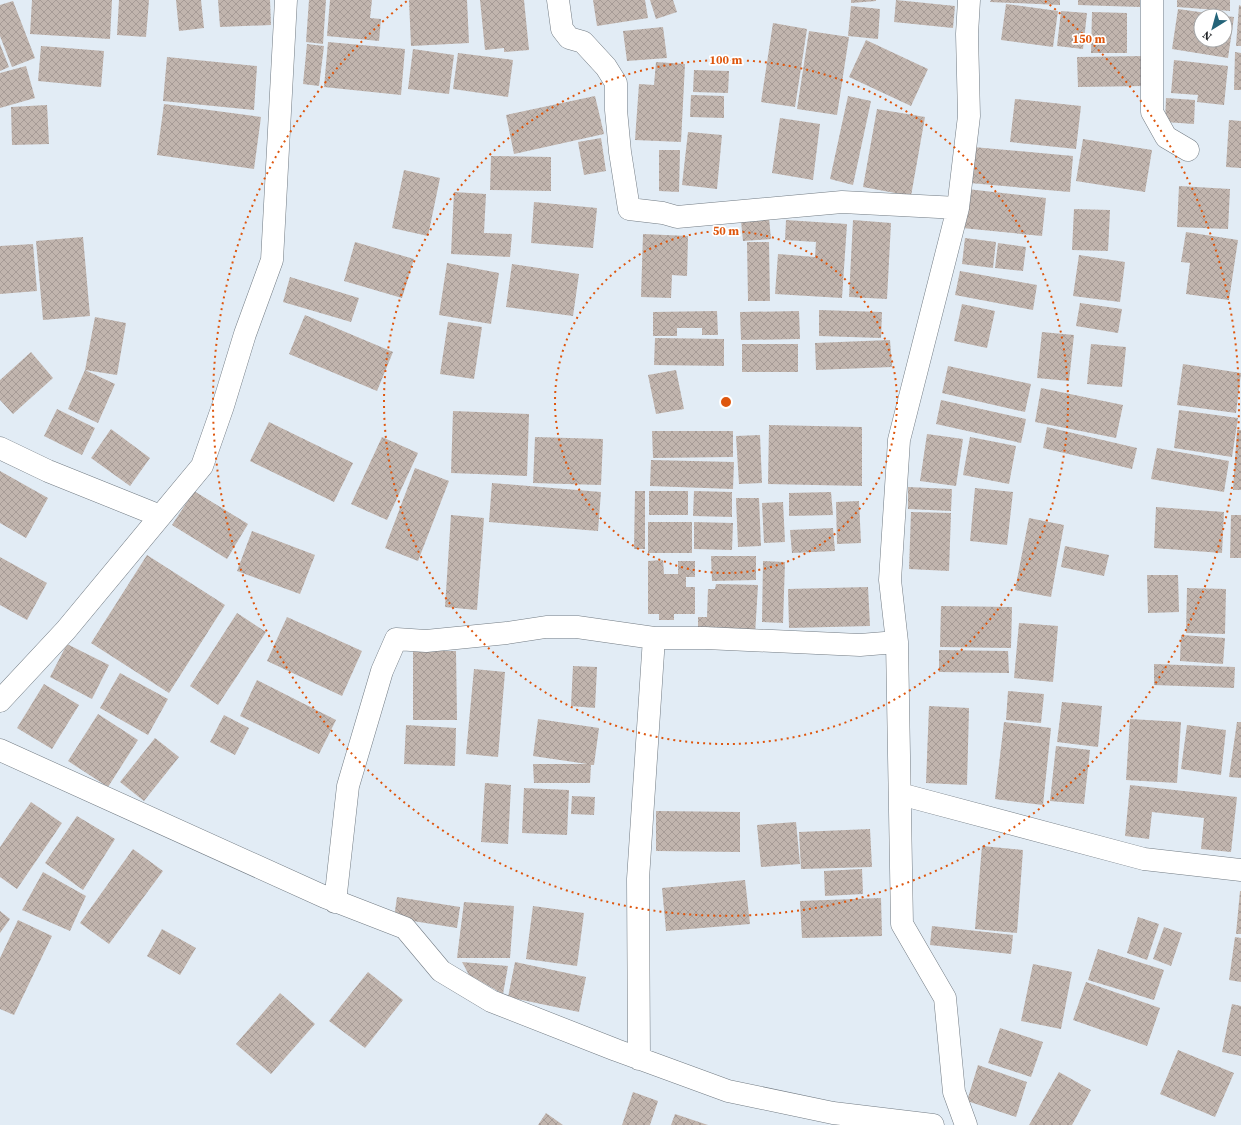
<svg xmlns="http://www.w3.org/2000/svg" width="1241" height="1125" viewBox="0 0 1241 1125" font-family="'Source Serif 4',serif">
<defs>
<pattern id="building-cross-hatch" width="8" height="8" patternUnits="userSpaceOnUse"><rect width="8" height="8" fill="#c1b5ae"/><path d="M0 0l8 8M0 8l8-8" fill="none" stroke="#a69b96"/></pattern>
</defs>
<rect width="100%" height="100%" fill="#e2ecf5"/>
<path fill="url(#building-cross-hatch)" d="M32 0H112L110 39 30 34Z
M119 0H149L146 37 117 35Z
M176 0H201L204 28 179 31Z
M218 0H270L271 25 220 27Z
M309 0H326L323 44 306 42Z
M330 0H372L370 18 381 19 379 41 327 36Z
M409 0H467L469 43 411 46Z
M480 0H524L529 50 504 52V48L485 50Z
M593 0H645L648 18 597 26Z
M650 0H673L677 12 656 19Z
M851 0H876V1L851 3Z
M896 0 955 6 953 28 894 22Z
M991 0H1060V5L990 2Z
M1078 0H1140V7L1078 5Z
M1177 0H1230V11L1177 7Z
M13 1 35 58 12 67 0 36V5Z
M1006 4 1058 11 1053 47 1001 40Z
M1239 5 1241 6V46H1236Z
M851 6 880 9 878 39 848 36Z
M1178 9 1221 15 1201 16V40H1225V16L1234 17 1228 58 1172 49Z
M1061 11 1087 13 1083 49 1057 46Z
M1092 12 1127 13V53H1091Z
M773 23 807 29 795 107 761 102Z
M663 27 667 58 627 61 623 31Z
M809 31 849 37 837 115 797 109Z
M866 40 928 69 911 106 849 77Z
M328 42 405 49 401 95 324 87Z
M0 44 9 67 0 71Z
M307 44 324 46 319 86 303 84Z
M41 46 104 51 101 87 38 81Z
M413 49 454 55 449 94 408 89Z
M1235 52 1241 53V90H1234Z
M458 53 513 60 508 97 453 89Z
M1145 56V86L1078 87 1077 57Z
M167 57 257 66 254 110 163 101Z
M1174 60 1228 66 1224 105 1197 102 1198 95 1171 93Z
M656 62 685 64 681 142 635 140 639 84 654 85Z
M26 66 35 98 0 108V73Z
M694 70 729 71 728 93 693 92Z
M691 95 724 96V118L690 117Z
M595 96 604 134 514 154 506 115Z
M848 96 871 101 853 185 830 179Z
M1166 98 1195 100 1194 124 1165 122Z
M1015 99 1081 106 1076 149 1010 142Z
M164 104 261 117 254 169 157 155Z
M47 105 49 144 12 145 11 107Z
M877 109 925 117 911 196 863 187Z
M780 118 820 124 813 180 772 173Z
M1229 120 1241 121V168L1226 167Z
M688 132 722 135 717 189 682 185Z
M601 138 606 171 584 175 578 142Z
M1083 139 1152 150 1145 192 1076 181Z
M973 147 1073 156 1070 192 970 183Z
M659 150H680L679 192 659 191Z
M491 156 551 157V191L490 190Z
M404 170 440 178 428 236 392 228Z
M1179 186 1230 189 1228 229 1177 227Z
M967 189 1046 198 1042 236 962 228Z
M454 192 486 194 484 233 512 234 510 257 451 254Z
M534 202 597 208 593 248 531 243Z
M1074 209 1110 210 1108 251 1072 250Z
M769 218 771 239 743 241 741 221Z
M786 220 847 224 842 298 775 294 778 254 815 257 816 242 785 240Z
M853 220 891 223 887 299 849 297Z
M1186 232 1238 240 1229 300 1186 294 1190 263 1181 262Z
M643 234 688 236 687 276 672 275 671 298 641 297Z
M83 237 90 316 43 320 36 241Z
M965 238 996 242 993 268 962 264Z
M355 242 414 259 402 298 344 281Z
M747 242H769L770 301H748Z
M998 243 1026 247 1023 271 995 268Z
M33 244 37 291 0 294V246Z
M1079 255 1125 262 1120 302 1073 296Z
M447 263 499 273 491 324 439 315Z
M512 264 579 274 573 316 506 307Z
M960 271 1037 285 1033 310 955 295Z
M290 277 359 298 351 322 283 302Z
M1080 303 1122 309 1118 333 1076 326Z
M962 304 995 311 987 348 954 341Z
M819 310 882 312 881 338 819 336Z
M717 311 718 335H702V328H677V336H653V312Z
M799 311 800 339 741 340 740 312Z
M305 315 393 352 377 391 289 354Z
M95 317 126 323 117 375 85 370Z
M448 322 482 327 474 379 440 374Z
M1042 332 1074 335 1069 381 1037 378Z
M655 338 724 339V366L654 365Z
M890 340 892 367 816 370 815 343Z
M742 344H798V372H742Z
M1091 344 1126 347 1122 387 1087 384Z
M31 352 53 378 13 414 0 400V380Z
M1183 364 1241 373 1236 413 1177 405Z
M948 366 1031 384 1025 412 942 393Z
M85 370 115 384 98 423 68 409Z
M676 370 684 409 656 414 648 375Z
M1041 388 1123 405 1116 438 1035 422Z
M941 400 1026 419 1021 443 936 424Z
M57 409 95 428 82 455 44 436Z
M1179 410 1238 418 1232 457 1174 448Z
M453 411 529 414 527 476 451 473Z
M269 422 353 463 334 502 250 461Z
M769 425 862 427V486L768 484Z
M1047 427 1137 448 1132 469 1043 448Z
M111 429 150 458 130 486 91 458Z
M1237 430H1241V490H1233Z
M652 431H733V457L653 458Z
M927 434 963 439 956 486 920 481Z
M760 435 762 483 739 484 736 436Z
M382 437 418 453 387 520 351 504Z
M535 437 603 439 601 485 533 483Z
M970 437 1016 446 1009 484 963 475Z
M1157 448 1229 461 1224 492 1151 479Z
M651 460 734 462 733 489 650 486Z
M415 468 449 481 418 561 385 548Z
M0 471 48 498 26 538 0 523Z
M492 483 601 492 598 531 489 522Z
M908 487 952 489 951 511 908 509Z
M975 488 1013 492 1007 545 970 541Z
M194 491 248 524 227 559 172 525Z
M635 491H645V549H634Z
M649 491H688V515H649Z
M694 491 732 492V517L693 516Z
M831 492 833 515 789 516V493Z
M736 498H759L761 546 738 547Z
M859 501 861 543 837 544 836 502Z
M783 502 785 542 764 543 762 503Z
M1156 507 1224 512 1222 553 1154 548Z
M911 512 951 513 949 571 909 569Z
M451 515 484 518 477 610 445 607Z
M1231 515H1241V558H1230Z
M1029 518 1064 525 1051 597 1015 590Z
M648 522H692V553H648Z
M694 522 733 523 732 550 694 549Z
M833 528 835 551 792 553 790 530Z
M252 531 315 555 300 594 237 571Z
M1065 546 1109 555 1104 576 1061 567Z
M147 555 225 605 169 693 91 643Z
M711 556H756V580L712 581Z
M0 557 47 583 27 620 0 605Z
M663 560 664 574H678V561H695V577H686V587H695V614H674V620H659V614H648V561Z
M763 561 785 562 783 623 762 622Z
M1147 575H1178L1179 612 1148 613Z
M716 584 758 585 755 635 698 632V617H707L708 589H715Z
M868 587 870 626 789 628 788 589Z
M1187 588 1226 589 1225 634 1186 633Z
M941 606 1012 607 1011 648 940 647Z
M237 613 266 632 218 705 190 686Z
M287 617 362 651 342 696 267 661Z
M1019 623 1058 626 1053 682 1014 678Z
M1181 635 1225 638 1223 664 1180 661Z
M67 644 109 665 92 699 50 677Z
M939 650 1008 651 1009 673 939 672Z
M413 651H456L457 720H413Z
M1154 664 1235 667 1234 688 1154 685Z
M573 666 597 667 595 708 571 706Z
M474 669 505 672 498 757 466 754Z
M120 673 168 699 148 735 100 708Z
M257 680 336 720 319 754 240 716Z
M44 684 79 705 52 749 17 728Z
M1008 691 1044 694 1041 723 1006 720Z
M1062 702 1102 706 1098 747 1057 742Z
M929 706 969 708 967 785 926 783Z
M98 714 138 740 108 787 68 761Z
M224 715 249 728 235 755 210 742Z
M538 719 599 728 594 765 533 756Z
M1130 719 1181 722 1177 783 1126 780Z
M1004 722 1051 728 1043 805 995 799Z
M1237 722H1241V778L1229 777Z
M406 725 456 728 455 766 404 764Z
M1187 725 1226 730 1221 775 1181 769Z
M155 738 179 757 144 801 120 782Z
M1056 746 1090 750 1084 804 1050 801Z
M533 764H591L590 783H534Z
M485 783 511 785 508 844 481 842Z
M1130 785 1237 797 1231 852 1201 849 1204 818 1152 812 1149 839 1125 836Z
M524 788 569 790 567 835 522 833Z
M572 796 595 797 594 815 571 814Z
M31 802 62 823 17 889 0 877V847Z
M656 811 740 812V852L656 851Z
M77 816 115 839 83 890 45 863Z
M796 822 800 864 761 867 757 825Z
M870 829 872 867 801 869 799 832Z
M982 846 1023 850 1017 933 975 929Z
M133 849 163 871 109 944 80 923Z
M862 869 863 894 825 896 824 871Z
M43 872 86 896 70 931 22 910Z
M745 880 750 924 666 931 662 888Z
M1240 891H1241V934H1236Z
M397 897 460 907 457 928 394 918Z
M881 898 882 936 802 938 800 901Z
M464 902 514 906 510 958H457Z
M533 906 584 913 577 966 526 959Z
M0 911 10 919 0 933Z
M1138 917 1159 924 1147 960 1127 953Z
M18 920 52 936 14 1015 0 1009V958Z
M932 926 1013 935 1011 954 930 945Z
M1164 927 1182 933 1171 966 1153 959Z
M162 929 196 948 180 975 147 956Z
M1235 937 1241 938V982L1229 980Z
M1098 949 1164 970 1154 1000 1088 980Z
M462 962 508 966 503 994 469 975Z
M515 962 586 977 579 1012 508 997Z
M1033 964 1072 972 1061 1029 1021 1021Z
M368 972 403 1000 365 1048 329 1021Z
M1086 982 1160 1008 1147 1046 1073 1020Z
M280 993 315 1024 271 1074 236 1044Z
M1232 1004 1241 1006V1056L1222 1052Z
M1000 1028 1043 1042 1031 1077 988 1063Z
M1178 1050 1234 1073 1215 1117 1160 1094Z
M978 1065 1027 1082 1016 1117 967 1101Z
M1059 1072 1091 1090 1072 1125H1029Z
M633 1092 658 1101 650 1125H622Z
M546 1113 563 1125H538Z
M675 1114 708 1125H671Z"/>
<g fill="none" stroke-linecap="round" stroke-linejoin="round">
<g stroke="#727b83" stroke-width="23">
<path id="minor" d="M558 0 562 29 569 38 583 42 606 67 616 83V110L620 152 629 209 663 213 677 217 842 202 958 208
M1152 0V112L1166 137 1188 150
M0 448 48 471 160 516
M0 701 66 630 202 466 223 406 245 334 272 260 286 0
M0 750 325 897 405 928 441 971 491 1001 616 1050 728 1091 833 1113 933 1125
M900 794 1144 859 1241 870
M335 902 348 786 382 671 396 639 426 641 507 633 546 627H577L654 638H705L860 645 897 642
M639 1059 638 879 654 638
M966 1125 954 1092 945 998 902 924 897 642 890 580 899 440 958 208 969 116 967 34 969 0"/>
</g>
<use href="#minor" stroke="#fff" stroke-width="22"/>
</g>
<g fill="none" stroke="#de560d" stroke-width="2" stroke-dasharray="2 4">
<circle cx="726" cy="402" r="171"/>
<circle cx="726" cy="402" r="342"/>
<path d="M1045 1A513 513 0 1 1 407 1"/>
</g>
<circle cx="726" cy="402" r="6" fill="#de560d" stroke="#fff" stroke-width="2"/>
<g font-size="12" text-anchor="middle" font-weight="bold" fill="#de560d" stroke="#fff" stroke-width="3.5" stroke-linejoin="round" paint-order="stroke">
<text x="1089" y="43">150 m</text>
<text x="726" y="64">100 m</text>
<text x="726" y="235">50 m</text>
</g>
<g transform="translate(1213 28) rotate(217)"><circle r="19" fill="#ffffff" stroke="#a6a7a8"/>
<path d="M0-3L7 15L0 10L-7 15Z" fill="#246479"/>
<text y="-6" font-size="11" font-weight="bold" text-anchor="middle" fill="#202326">N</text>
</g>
</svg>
